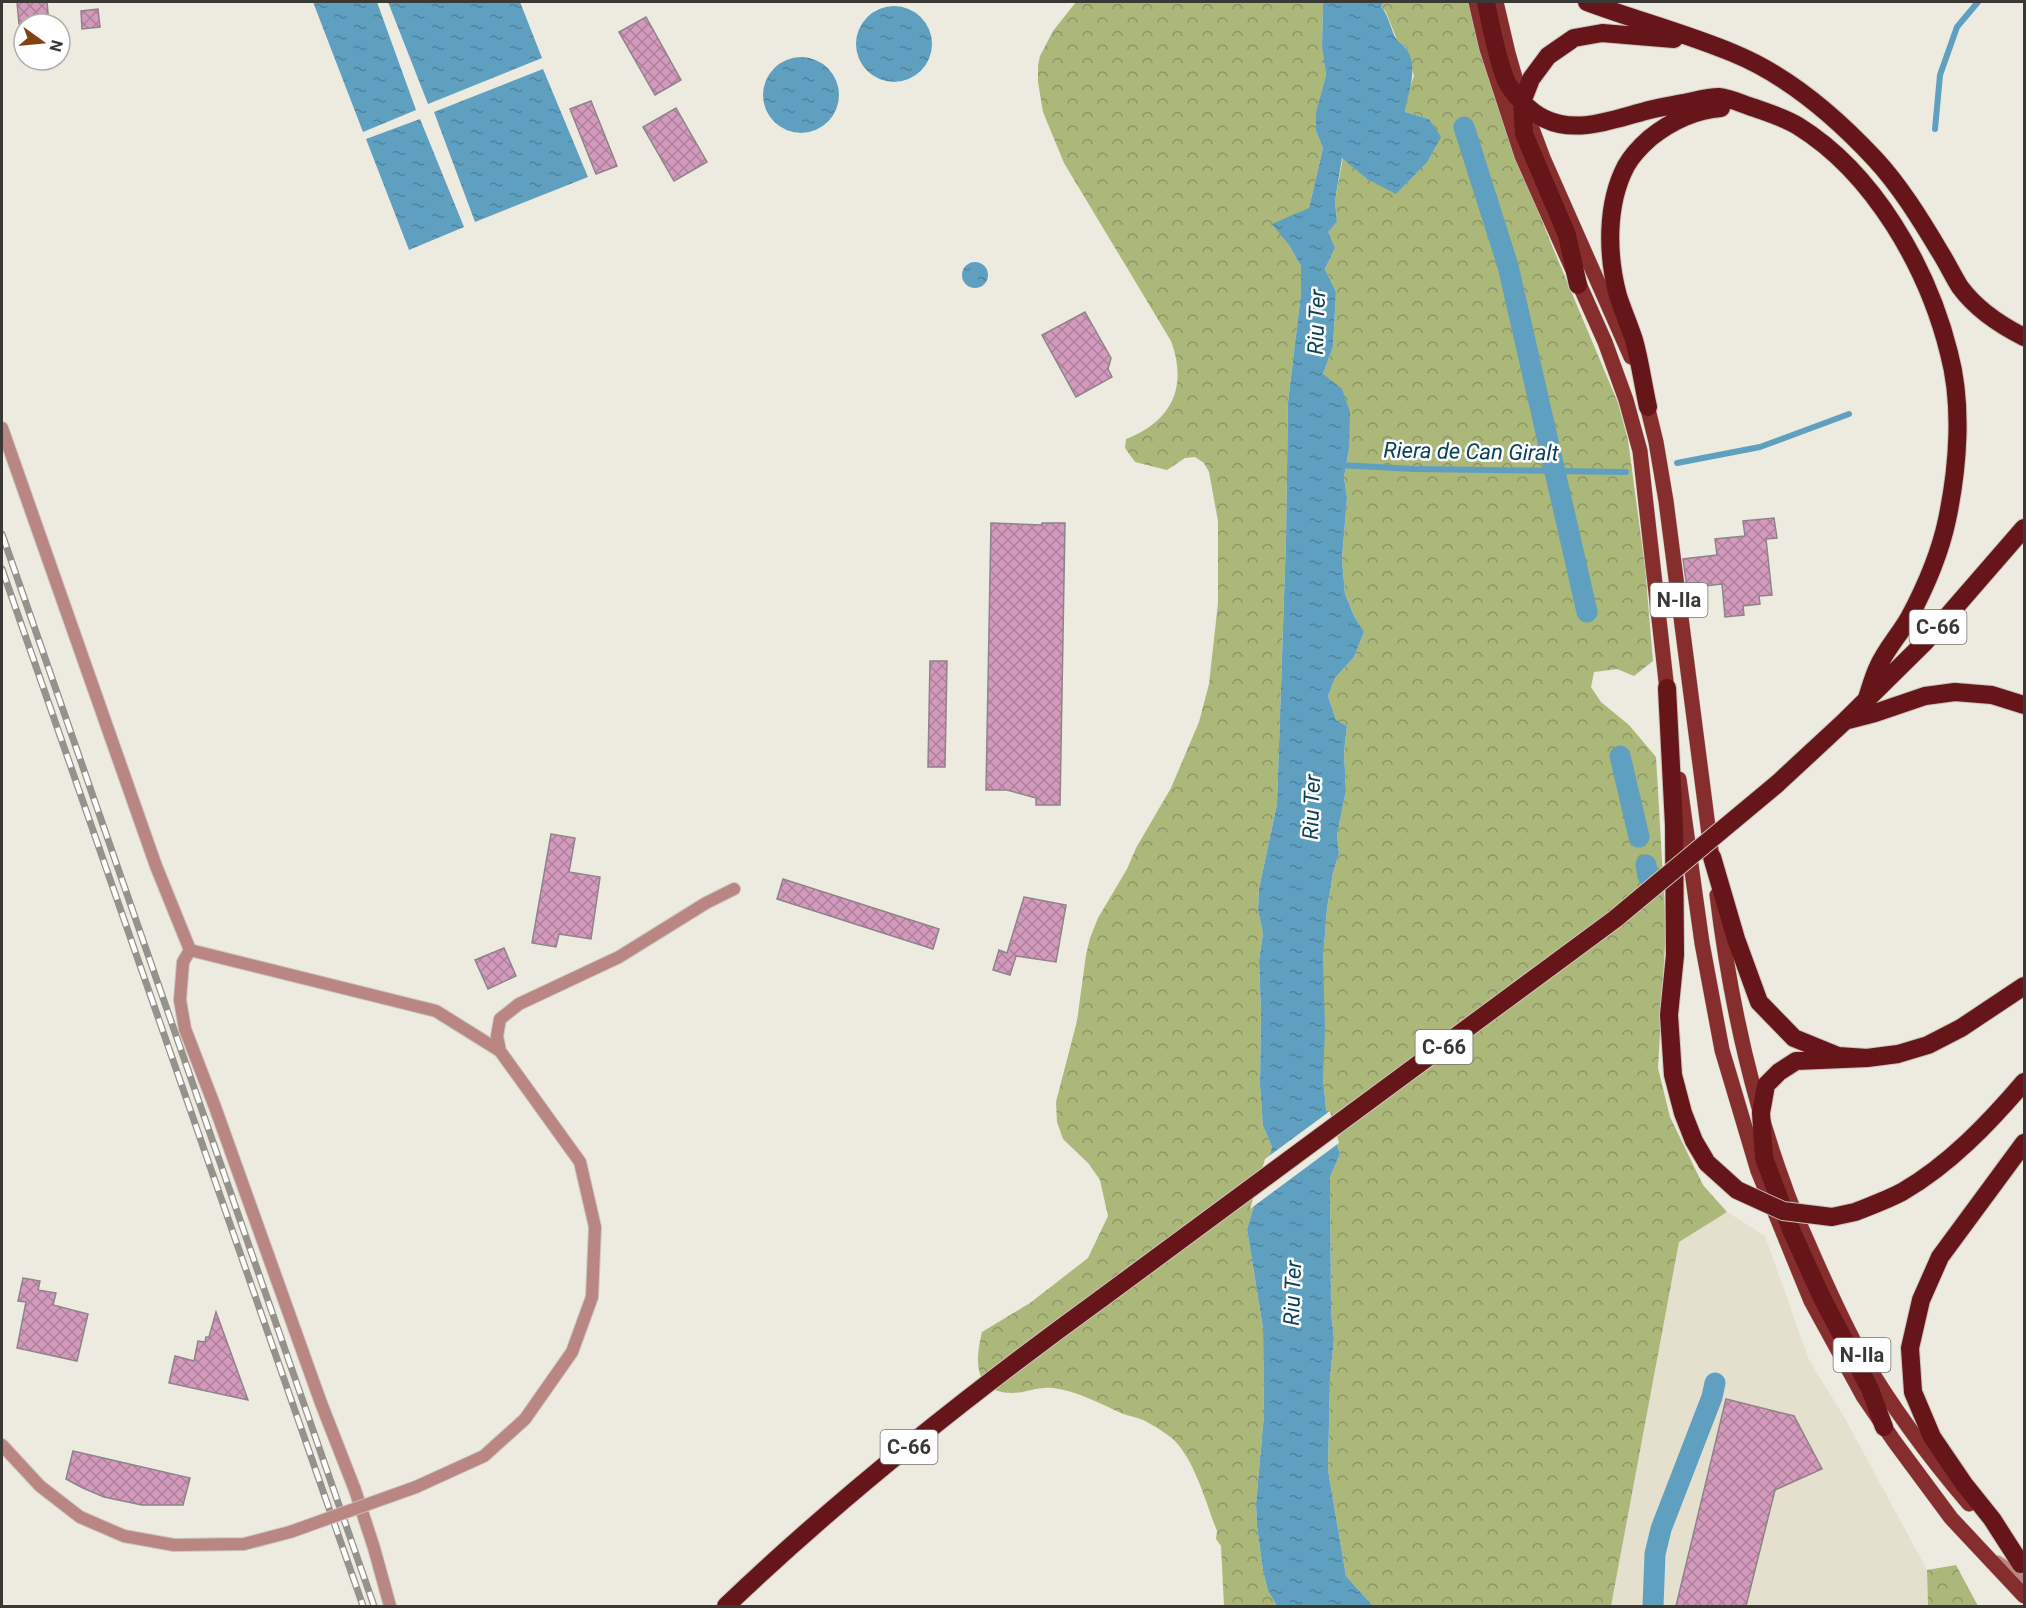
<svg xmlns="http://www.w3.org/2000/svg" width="2026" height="1608" viewBox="0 0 2026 1608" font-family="Roboto,sans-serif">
<defs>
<pattern id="forest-crowns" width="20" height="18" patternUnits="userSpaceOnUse" patternTransform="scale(1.5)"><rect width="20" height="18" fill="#acb77a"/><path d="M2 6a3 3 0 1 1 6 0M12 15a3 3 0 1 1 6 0" fill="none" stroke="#8d9665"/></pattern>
<pattern id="water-ripples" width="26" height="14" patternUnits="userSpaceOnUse" patternTransform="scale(1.5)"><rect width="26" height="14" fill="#5fa0c1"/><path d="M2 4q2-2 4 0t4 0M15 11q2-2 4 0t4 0" fill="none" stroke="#4f839e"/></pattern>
<pattern id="building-cross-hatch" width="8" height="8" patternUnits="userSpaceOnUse" patternTransform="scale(1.5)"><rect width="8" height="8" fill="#d49abd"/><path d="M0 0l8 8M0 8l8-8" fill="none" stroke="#ad7f9a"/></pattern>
</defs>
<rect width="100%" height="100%" fill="#edeadf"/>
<path fill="#e5dfcd" d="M1727 1212 1765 1236 1809 1360 1843 1415 1927 1570 1928 1606H1611L1679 1242Z"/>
<path fill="url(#forest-crowns)" d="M1076 2H1323L1322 48 1326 75 1316 113V131L1323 148 1309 208 1289 245 1301 266V294L1288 402 1286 540 1277 804 1259 889 1258 910 1263 933 1259 961 1261 1011 1260 1085 1263 1126 1272 1147 1247 1229 1263 1328 1264 1415 1256 1504 1257 1526 1263 1571 1268 1591 1277 1606H1224L1221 1546 1216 1539 1217 1531C1206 1503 1195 1461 1174 1440 1166 1433 1153 1425 1143 1420 1136 1417 1128 1416 1121 1413 1099 1403 1077 1391 1053 1388 1039 1386 1025 1393 1012 1393 973 1392 975 1361 982 1332L1030 1303 1088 1258 1108 1216 1100 1180 1089 1164 1063 1139 1057 1122 1056 1102 1077 1021 1086 955 1090 938 1098 918 1127 869 1136 848 1171 788 1199 722 1209 684 1218 603V521L1209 472 1204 463 1195 457 1185 458 1167 470 1135 462 1125 448 1126 439C1172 421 1188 387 1171 341L1064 163 1043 112 1038 82V65L1040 56 1053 31Z
M1384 2H1469L1494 96 1550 241 1618 403 1628 440 1645 567 1653 661 1634 676 1617 669 1594 672 1591 687 1601 702 1629 725 1656 757 1666 928 1658 1068 1670 1117 1703 1185 1727 1212 1679 1242 1611 1606H1373L1346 1576 1328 1470 1330 1377 1334 1339 1331 1311 1330 1177 1340 1154 1326 1109 1323 1078V960L1327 909 1333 873 1339 853 1337 835 1346 791 1344 752 1347 726 1336 720 1328 696 1335 678 1354 657 1364 632 1354 616 1345 594 1342 559 1347 498 1344 477 1349 449 1323 374 1333 347 1336 292 1325 269 1335 248 1327 232 1337 222 1335 201 1343 157 1367 179 1429 119 1405 112 1408 92 1414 76 1406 47 1397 40 1386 12 1381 6Z
M1956 1565 1978 1606H1928L1927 1570Z"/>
<path fill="url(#water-ripples)" d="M313 2H377L416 110 363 132Z
M388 2H520L542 58 428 104Z
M1323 2H1384L1381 6C1388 15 1390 26 1395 37 1398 42 1402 43 1405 47 1420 66 1408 91 1405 112L1429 119 1441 137 1427 162 1396 194 1367 179 1342 158 1335 201 1337 222 1328 232 1335 248 1325 269 1336 292 1333 347 1323 374 1342 389 1350 412 1349 449 1344 477 1347 498 1342 559 1345 594 1354 616 1364 632 1354 657 1335 678 1328 696 1336 720 1347 726 1344 752 1346 791 1337 835 1339 853 1333 873 1327 909 1323 960 1325 1027 1323 1078 1326 1109 1340 1154 1330 1177 1331 1311 1334 1339 1330 1377 1328 1470 1346 1576 1373 1606H1277L1268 1591 1263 1571 1257 1526 1256 1504 1264 1415 1263 1328 1247 1229 1272 1147 1263 1126 1260 1085 1261 1011 1259 961 1263 933 1258 910 1259 889 1277 804 1286 540 1288 402 1301 294V266L1289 245 1272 224 1309 208 1323 148 1316 131V112L1326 75 1322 48Z
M856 44a38 38 0 1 1 76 0a38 38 0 1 1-76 0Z
M763 95a38 38 0 1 1 76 0a38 38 0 1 1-76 0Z
M543 69 588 177 475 222 434 112Z
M420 119 464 227 409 250 366 139Z
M962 275a13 13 0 1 1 26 0a13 13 0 1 1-26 0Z"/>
<path fill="#edeadf" d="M1330 1111 1339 1143 1250 1209 1265 1159Z"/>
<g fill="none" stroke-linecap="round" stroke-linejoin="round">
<path stroke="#5fa0c1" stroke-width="6" d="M1935 129 1940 75 1957 27 1978 2
M1677 463 1760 447 1849 414
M1339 465 1413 469 1626 472"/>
<path stroke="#5fa0c1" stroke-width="21" d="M1464 127 1508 266 1587 612
M1620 756 1639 837
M1646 865 1648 876
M1653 1606 1655 1554 1661 1529 1712 1397 1715 1383"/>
</g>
<path fill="url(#building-cross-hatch)" stroke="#8d8389" stroke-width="1.5" d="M17 2H47L49 24H19Z
M98 9 100 27 82 29 81 11Z
M646 17 681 80 655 95 619 32Z
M591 101 617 166 596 174 570 109Z
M676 108 707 162 674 181 643 127Z
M1085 312 1111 358 1108 369 1112 377 1076 397 1042 335Z
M1774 518 1777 538 1766 539 1772 595 1759 596 1760 604 1743 606 1744 615 1725 617 1722 584 1687 588 1683 559 1717 555 1715 539 1745 536 1743 521Z
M991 523 1042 525V523H1065L1060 805H1036V798L1007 790H986Z
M930 661H947L945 767H928Z
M551 834 575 838 569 872 600 877 591 939 559 934 556 947 532 943Z
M783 879 939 929 933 949 777 899Z
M1024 897 1066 905 1056 962 1016 956 1010 975 993 970 999 950 1007 953Z
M504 948 516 976 488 989 475 960Z
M23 1278 40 1281 38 1290 56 1293 53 1305 88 1314 77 1361 17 1348 26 1302 18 1301Z
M216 1312 248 1400 169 1383 175 1356 194 1361 198 1341 205 1342 206 1337H209Z
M1726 1399 1794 1416 1822 1469 1775 1490 1746 1606H1676Z
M73 1451 190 1478 183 1505H142L104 1497 83 1488 66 1479Z"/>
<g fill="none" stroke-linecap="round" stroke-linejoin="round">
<g stroke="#c9c6bd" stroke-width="14">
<path id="street" d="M2 428 156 866 190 950
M190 950 436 1011 500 1051 580 1162 595 1227 592 1297 572 1352 525 1419 484 1456 416 1487
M190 950 183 962 180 1000 185 1029 215 1107 321 1403 355 1490 374 1548 390 1606
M500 1051 497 1036 500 1019 519 1004 619 957 706 903 734 889
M2 1445 40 1486 80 1517 124 1536 174 1545 244 1544 290 1532
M1998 1562 2016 1574 2024 1583"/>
</g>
<g stroke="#c9c6bd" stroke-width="16">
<path id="primary" d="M1476 2 1487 49 1522 156 1605 342 1626 400 1640 451 1668 699
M1496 2 1508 53 1522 102 1543 158 1631 357
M1645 397 1656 442 1666 501 1711 850
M1679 779 1702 943 1722 1050 1758 1171 1811 1301 1863 1396 1894 1441 1951 1518 2024 1596
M1717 895C1729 993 1750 1093 1785 1187 1792 1208 1802 1229 1811 1250 1827 1286 1843 1323 1862 1356 1893 1409 1929 1457 1969 1504"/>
</g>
<g stroke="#c9c6bd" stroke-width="20">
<path id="highway" d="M1486 2C1491 27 1496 54 1505 78 1511 93 1530 112 1545 119 1576 134 1611 120 1642 112 1655 108 1669 106 1683 103 1694 101 1708 97 1719 97 1731 98 1744 105 1755 108 1769 113 1785 118 1798 126 1874 173 1928 268 1949 353 1963 405 1958 468 1947 520 1940 553 1925 588 1909 618 1900 634 1886 649 1878 667 1873 677 1870 690 1866 701
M1587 2C1635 20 1685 33 1733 53 1787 75 1835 116 1875 159 1900 186 1921 220 1940 252 1947 263 1953 276 1960 287 1977 310 2000 325 2024 337
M1578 285 1567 235 1524 134 1522 102 1531 79 1548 56 1574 38 1602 33 1674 39
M1648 407C1643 385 1640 361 1634 340 1629 325 1623 311 1618 296 1607 255 1606 204 1626 166 1632 155 1641 146 1650 138 1670 122 1695 110 1721 108
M1667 688 1674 825 1675 955 1669 1015 1673 1075 1683 1113 1694 1141 1707 1163
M1848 720 1875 713 1925 696 1955 692 1992 695 2024 705
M1777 784 1846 720 1925 642 2024 528
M1712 857 1736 939 1759 1002 1794 1038 1838 1056 1867 1058 1898 1054 1928 1045 1961 1028 2024 986
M1867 1058 1796 1061 1779 1072 1766 1085 1761 1113 1764 1158 1792 1232 1822 1298 1870 1389 1884 1427
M1855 1212C1870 1206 1887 1200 1902 1192 1949 1165 1989 1123 2024 1082
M2021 1564 1992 1519 1964 1484 1932 1437 1913 1392 1910 1348 1921 1300 1940 1257 2024 1143
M726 1606C842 1495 971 1393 1102 1298"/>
</g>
<use href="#street" stroke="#b98681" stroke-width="12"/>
<use href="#primary" stroke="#862e2d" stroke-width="15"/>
<use href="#highway" stroke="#661518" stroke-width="18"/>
<g stroke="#94928a" stroke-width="7">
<path id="rail" d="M2 534 374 1606
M2 569 363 1606"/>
</g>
<use href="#rail" stroke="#fff" stroke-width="4.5" stroke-dasharray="14" stroke-linecap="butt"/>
<g stroke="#c9c6bd" stroke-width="14" stroke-linecap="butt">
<path id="street-bridge" d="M290 1532 416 1487"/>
</g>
<g stroke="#c9c6bd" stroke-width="20" stroke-linecap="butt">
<path id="highway-bridge" d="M1707 1163 1737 1190 1783 1211 1832 1217 1855 1212
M1102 1298 1615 919 1777 784"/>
</g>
<use href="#street-bridge" stroke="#b98681" stroke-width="12"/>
<use href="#highway-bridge" stroke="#661518" stroke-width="18"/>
</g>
<g text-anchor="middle" stroke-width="5" stroke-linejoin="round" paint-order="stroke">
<g fill="#fff" stroke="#757471" stroke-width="1.5">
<rect x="1650.5" y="583" width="57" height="34" rx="4.5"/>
<rect x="1909.5" y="610" width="57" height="34" rx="4.5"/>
<rect x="1415.5" y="1030" width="57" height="34" rx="4.5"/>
<rect x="1833.5" y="1338" width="57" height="34" rx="4.5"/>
<rect x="880.5" y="1430" width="57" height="34" rx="4.5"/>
</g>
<g font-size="20" font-weight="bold" fill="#3a3834">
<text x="1679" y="607">N-IIa</text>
<text x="1938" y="634">C-66</text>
<text x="1444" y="1054">C-66</text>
<text x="1862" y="1362">N-IIa</text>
<text x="909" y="1454">C-66</text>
</g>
<g font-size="22" font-style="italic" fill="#084158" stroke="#fff">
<text transform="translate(1316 322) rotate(-88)" y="8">Riu Ter</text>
<text transform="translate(1471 451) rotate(1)" y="8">Riera de Can Giralt</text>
<text transform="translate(1311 807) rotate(-88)" y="8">Riu Ter</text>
<text transform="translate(1292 1293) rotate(-88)" y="8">Riu Ter</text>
</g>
</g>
<rect width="2026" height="1608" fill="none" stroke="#3a3834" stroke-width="6"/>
<g transform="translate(42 42) rotate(105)"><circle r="28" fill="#ffffff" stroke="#b0afae" stroke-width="1.5"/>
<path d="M0-4.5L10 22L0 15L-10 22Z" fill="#834111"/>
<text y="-9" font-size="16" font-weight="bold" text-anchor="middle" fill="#3a3834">N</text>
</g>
</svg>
